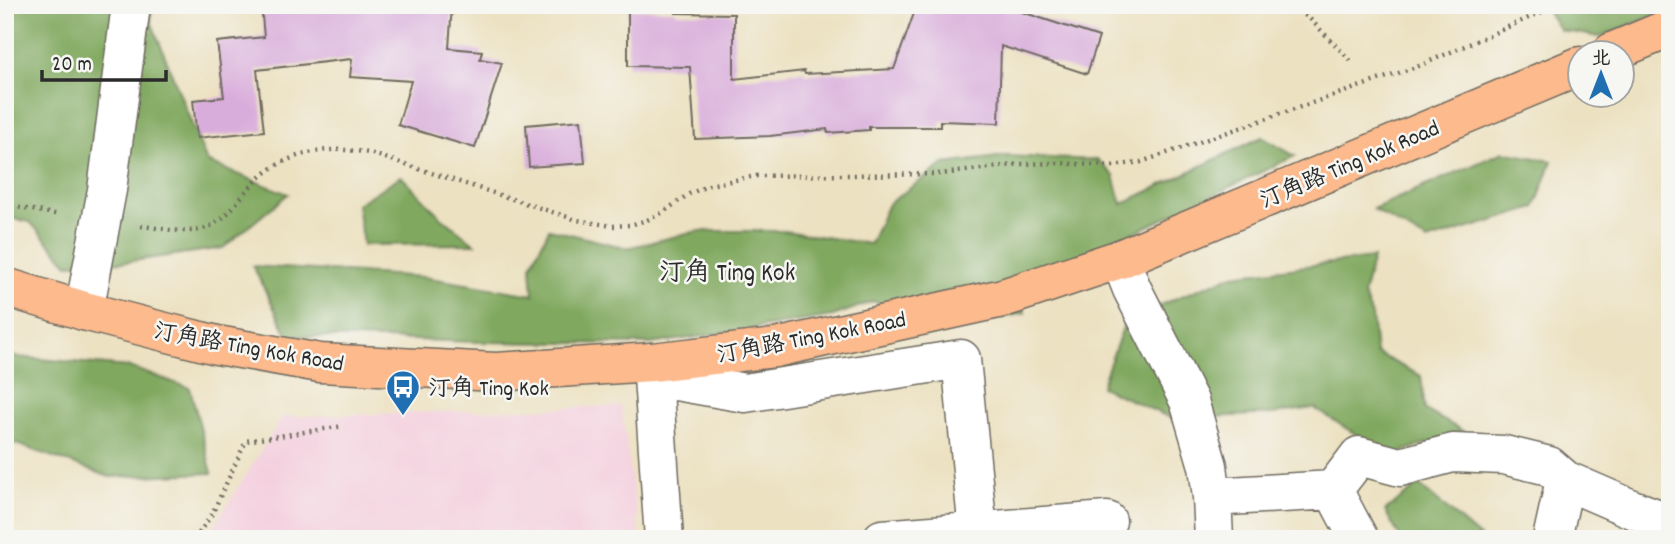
<svg xmlns="http://www.w3.org/2000/svg" width="1675" height="544" viewBox="0 0 1675 544" font-family="Dekko,'LXGW WenKai TC',sans-serif">
<rect width="100%" height="100%" fill="#f6f6f2"/>
<filter id="ink" filterUnits="userSpaceOnUse"><feTurbulence type="fractalNoise" baseFrequency=".0143" numOctaves="2"/><feDisplacementMap in="SourceGraphic" scale="14" xChannelSelector="R" yChannelSelector="G"/><feConvolveMatrix kernelMatrix="1 2 1 2 8 2 1 2 1" color-interpolation-filters="sRGB"/></filter>
<filter id="wash" filterUnits="userSpaceOnUse"><feTurbulence type="fractalNoise" baseFrequency=".00686" numOctaves="4" result="noise"/><feDisplacementMap in="SourceGraphic" scale="28" xChannelSelector="R" yChannelSelector="G"/><feGaussianBlur stdDeviation="1.57" result="paint"/><feColorMatrix in="noise" values="0 0 0 0 0 0 0 0 0 0 0 0 0 0 0 0 0 1.4 0 .05"/><feComposite in="paint" operator="in"/></filter>
<g filter="url(#wash)">
<rect width="100%" height="100%" fill="#ece1c1"/>
<path fill="#f4cfde" d="M621 406 640 539H206L282 417Z"/>
<path fill="#80a85f" stroke="#566a45" stroke-width="2" d="M5 5H151V21L207 162 288 194 223 248 125 262 68 264 30 222 5 217Z
M1543 5H1669L1655 15 1599 37 1560 30Z
M1262 137 1295 156 1100 249 1020 277 1025 313 939 331 904 317 874 301 833 316 651 344 478 342 288 336 253 266 423 277 533 295 531 266 549 229 627 248 698 231H785L870 244 888 204 944 164 1006 156 1098 160 1114 176 1122 204Z
M1503 152 1552 161 1535 208 1427 241 1373 209Z
M401 176 440 216 475 244 363 245 357 204Z
M1373 258 1363 294 1372 316 1376 353 1421 376 1425 410 1463 431 1390 456 1314 408 1272 414 1173 419 1101 387 1125 322 1167 302 1233 275Z
M5 356 129 367 190 388 212 473 110 477 5 440Z
M1419 485 1482 539H1401L1385 511Z"/>
<g id="blocks">
<path fill="#d9addb" d="M261 5H452L449 48 482 51 480 59 502 63 475 148 398 125 411 81 350 77 352 59 257 70 264 131 197 138 193 100 224 97 217 42 264 37Z
M917 5H1021L1019 11 1099 37 1087 74 1001 46 999 123 940 121V127H869V130L828 133 827 129 770 136 695 139 690 67 628 66V9L676 10V13L734 14V79L804 71 805 74 894 69Z
M581 120 585 163 529 167 526 125Z"/>
</g>
</g>
<g filter="url(#ink)">
<use href="#blocks" fill-opacity="0" stroke="#6f6b60" stroke-width="2"/>
<g fill="none" stroke-linecap="round" stroke-linejoin="round">
<g stroke="#6f6b60" stroke-width="41">
<path id="minor" d="M1120 259 1132 289 1189 401 1208 466 1212 497 1214 539
M84 311 107 190 131 5
M652 362 664 539
M653 377 745 393 961 359 978 532
M1565 480 1632 509 1670 523
M1333 490 1359 539
M1212 497 1333 490 1359 456 1400 467 1453 453 1504 455 1549 466 1565 480 1552 539
M882 539 1107 521"/>
</g>
<g stroke="#6f6b60" stroke-width="41">
<path id="major" d="M1612 52 1670 28
M5 287 84 311 165 332 217 345 320 363 496 372 652 362 775 348 1003 298 1120 259 1580 66"/>
</g>
<path stroke="#6f6b60" stroke-width="4.5" stroke-dasharray="2 5" stroke-linecap="butt" d="M1286 5 1308 17 1352 62
M5 205 60 215
M141 226C161 228 187 235 206 228 227 220 238 199 253 184 285 151 330 144 373 154L577 220 612 226 630 225 647 220 662 213 689 194 709 185 756 176 941 174 1021 164 1058 163 1113 166 1141 162 1419 66 1558 5
M195 539 212 514 246 441 344 426"/>
<use href="#minor" stroke="#fff" stroke-width="38"/>
<use href="#major" stroke="#fcba8d" stroke-width="38"/>
</g>
</g>
<defs>
<g id="bus-pin" transform="scale(1.75)"><path d="M0 17L-7.5 6A9.5 9.5 0 1 1 7.5 6Z" fill="#1f6fb2" stroke="#f6f6f2"/><path d="M-5-6H5V4H4V6H2V4H-2V6H-4V4H-5ZM-3.5-4V0h7V-4ZM-3.5 1.2v1.5H-2V1.2ZM2 1.2v1.5H3.5V1.2Z" fill="#fff"/></g>
</defs>
<g fill-rule="evenodd">
<use href="#bus-pin" x="403" y="387"/>
</g>
<g text-anchor="middle" stroke-width="5" stroke-linejoin="round" paint-order="stroke">
<g font-size="23" fill="#2b2b2b" stroke="#f6f6f2">
<text transform="translate(1349 163) rotate(-23)" y="8">汀角路 Ting Kok Road</text>
<text transform="translate(811 336) rotate(-11)" y="8">汀角路 Ting Kok Road</text>
<text transform="translate(249 346) rotate(10)" y="8">汀角路 Ting Kok Road</text>
</g>
<g font-size="23" fill="#2b2b2b" stroke="#f6f6f2" text-anchor="start">
<text x="428" y="395">汀角 Ting Kok</text>
</g>
<g font-size="26" fill="#2b2b2b" stroke="#f6f6f2">
<text x="727" y="280">汀角 Ting Kok</text>
</g>
</g>
<rect width="1675" height="544" fill="none" stroke="#f6f6f2" stroke-width="28"/>
<g transform="translate(1601 74)"><circle r="33" fill="#f6f6f2" stroke="#a5a5a2" stroke-width="2"/>
<path d="M0-5L12 26L0 18L-12 26Z" fill="#1f6fb2"/>
<text y="-10" font-size="19" font-weight="bold" text-anchor="middle" fill="#2b2b2b">北</text>
</g>
<path d="M42 70v10h124v-10" fill="none" stroke="#2b2b2b" stroke-width="3.5"/>
<text x="52" y="70" font-size="21" fill="#2b2b2b" stroke="#f6f6f2" stroke-width="5" paint-order="stroke">20 m</text>
</svg>
